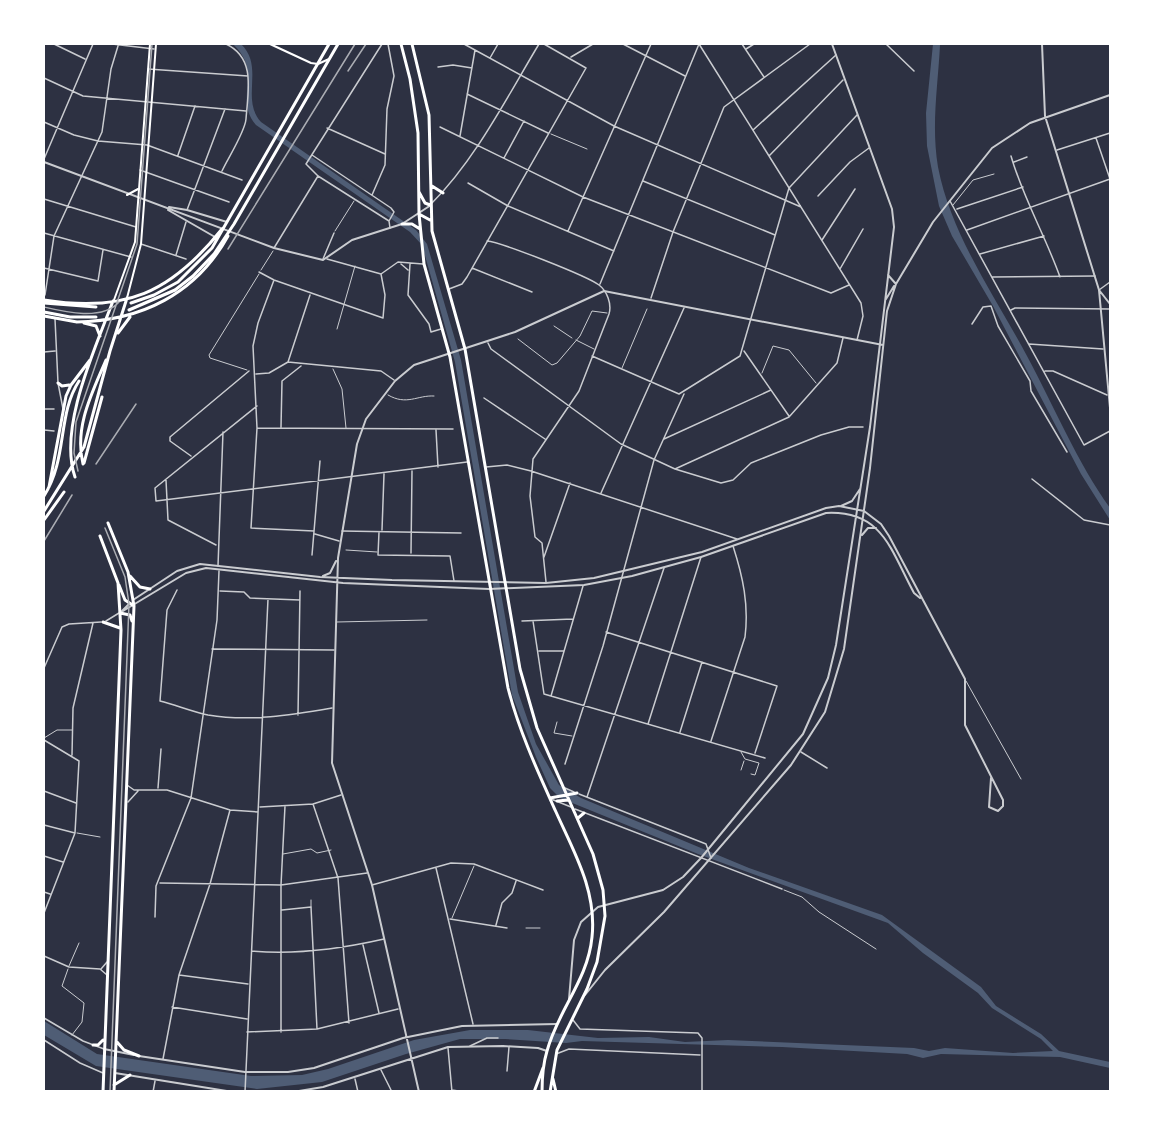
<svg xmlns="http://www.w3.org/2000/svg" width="1154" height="1135" viewBox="0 0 1154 1135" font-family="Ubuntu,sans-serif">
<rect width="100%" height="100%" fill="#2d3142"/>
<path fill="#4f5d75" d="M233 44H241C265 67 240 99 261 122L416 230 427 244 461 360 518 692 536 744 559 785 581 798 749 868 882 915 981 987 996 1006 1041 1034 1059 1051 1110 1062V1068L1060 1057 941 1054 923 1058 907 1054 782 1047 582 1041 566 1043 505 1039H460L406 1054 322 1082 257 1089 96 1066 44 1035V1021L97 1054 251 1076 302 1075 328 1069 414 1040 470 1030H528L598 1038 649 1037 685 1042 728 1040 914 1048 929 1051 945 1048 1013 1053 1053 1051 1041 1039 992 1008 978 993 923 953 888 923 698 854 560 798 550 788 536 757 512 695 455 362 422 245 410 232 256 125C233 98 264 74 233 44Z
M933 44 940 45C938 86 931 125 938 167 951 235 995 296 1027 356 1054 406 1077 462 1110 508V520L1081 474 993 306 952 236 939 206 927 146 926 113Z"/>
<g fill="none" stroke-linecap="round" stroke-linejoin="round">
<path stroke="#caccd0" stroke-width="1" d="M551 134 587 149
M953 205 973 180 994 174
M335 231 354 201
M261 270 273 251
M554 326 572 338
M337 329 355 266
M518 339 552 365 557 363 580 336 592 311 607 313
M576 340 594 349
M622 368 647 309
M333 369 342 389 346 428
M247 370 210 358 209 355 259 274
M762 373 773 346 789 350 816 383
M388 395C407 406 417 395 434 396
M346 550 377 552
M337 622 427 620
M966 681 1021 779
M557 722 554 733 572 736
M44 738 57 730H72
M741 752 745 759 759 763 755 775 751 774
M741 770 744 761
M77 833 100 837
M283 854 311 849 317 853 331 850
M784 890 802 897 819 912 876 949
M311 900V907
M452 918 474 866
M526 928H540
M69 966 79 943
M68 969 62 986 84 1003 82 1022 72 1035"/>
<path stroke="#caccd0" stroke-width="1.5" d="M54 44 85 59
M112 44 154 49
M382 44 306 164 318 176 389 221
M464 44 614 126 801 207
M623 44 685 76
M699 44 861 303 863 316 857 340
M742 44 764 77
M886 44 914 71
M746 49 754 44
M571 57 593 44
M490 58 498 44
M438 67 453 65 472 68
M148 69 248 76
M44 78 83 96 246 111
M467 94 548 133
M44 122 74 135 98 141 147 145 242 180
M440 127 583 197 831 293 849 285
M327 128 385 154
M753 130 836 55
M460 136 475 50
M1096 138 1110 179
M1057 150 1110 133
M178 155 195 106
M312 155 391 208 394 212 389 221 390 228
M769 156 843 80
M1011 156C1023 198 1045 235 1060 277
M504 158 524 121
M44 159 93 44
M1014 162 1027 157
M140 170 229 202
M222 171C228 158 245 132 246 119 248 91 256 58 226 44
M643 181 775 235
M468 183 508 206 614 251
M372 195 385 165 387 109 394 76 388 44
M818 196 850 162 869 148
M44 199 136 227
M950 201 1084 445 1110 431
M431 204C476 159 507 97 539 44
M957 209 1023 187
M187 210 225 109
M967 230 1110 179
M568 231 651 44
M44 233 131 257
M822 240 855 189
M487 241C501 242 587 276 599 285 607 291 612 304 609 314L579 391 533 459 530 496 535 537 542 543 546 582
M141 244 186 259
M274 248 318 176
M980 254 1044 236
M176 255 186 222
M323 259 334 233
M327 259 381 274 398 262 423 264
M401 264 408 270
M410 264 408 295 429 324 431 332 441 329
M44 268 98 281 103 250
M472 268 532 292
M840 269 863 229
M259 272 274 280 383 318 385 295 381 274
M992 277 1095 276
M274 280 258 323 253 346 257 428 251 528 314 531
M600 284 699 44
M449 289 462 284 467 277 586 68 544 44
M1099 290 1110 282
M45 295 54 236 102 132 111 69 118 46
M651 298 673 232 724 107 810 44
M1011 310 1015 308 1110 309
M55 319 58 383 63 409
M972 324 983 307 991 306 998 326 1030 381 1031 391 1067 452
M488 343 491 349 621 444 675 469 721 483 733 480 751 463 821 435 849 427H863
M1029 344 1103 349
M744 351 789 416
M44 352 55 351
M592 356 679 394 740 356 789 188 857 115
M288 362 310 295
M1045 371H1053L1107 395
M256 374 269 373 288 362 381 371 394 380
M484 398 545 439
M257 406 155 488 156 501 467 462
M44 409H54
M281 427 282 381 301 366
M257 428 453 429
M44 430 54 431
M436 430 438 467
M664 439 771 390
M191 456 170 441V437L249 371
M486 467 507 465 531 471 737 539
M675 469 789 417 837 363 843 338
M1032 479 1084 520 1110 525
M166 480 168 520 216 545
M601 493 684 308
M382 530 384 474
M342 531 461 533
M379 532 378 555 450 556 454 581
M315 534 339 541
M411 553 412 471
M312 555 320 461
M544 557 570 483
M218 566 223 432
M177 590 167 610 160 701C176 705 193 712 208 715 250 722 291 715 332 708
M220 591 244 592 250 598 300 600
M106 621 119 613
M522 621 573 619
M533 621 544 694 765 758
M606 632 777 686 755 753
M212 649 334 650
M539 651H564
M44 668 62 627 69 624 101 622
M551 696 583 586
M298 715 300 591
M648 724 701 557
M680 732 702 662
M44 740 79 761 75 833 44 913
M711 741 745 637C749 605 743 577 733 546
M801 752 827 768
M72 755 73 708 93 623
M565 764 603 646 654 460 684 394
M127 785 134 790H167L230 810 258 812
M158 788 161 749
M565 788 574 792
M44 791 76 803
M579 794 706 844 711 858
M587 797 664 568
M551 799 571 807
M128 802 138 791
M313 804 338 878 349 1023
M260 807 313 804 341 795
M575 809 782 889
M44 825 75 833
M44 856 63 862
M436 868 473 1024
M160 883 281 885 367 873
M372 885 451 863 474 864 543 890
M44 892 50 894
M282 910 311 907 317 1029
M155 917 156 886 191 798 217 620 219 571
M450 919 507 928
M496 925 502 903 512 893 516 881
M363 945 379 1013
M252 951C296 955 340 949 384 939
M44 956 69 967 100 969 107 975
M101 969 107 962
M179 975 248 984
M172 1007 247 1019
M44 1018 83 1041 104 1049
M573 1020 580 1029 698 1033 702 1038V1092
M247 1032 317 1029 398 1009
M281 1032V885L285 806
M44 1040 80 1063 103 1073
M470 1046 487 1038H498
M448 1048 452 1092
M556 1054 569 1049 700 1055
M163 1059 179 975 210 884 230 810
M381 1070 392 1092
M507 1071 509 1047
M355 1079 358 1092
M452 1090 465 1092
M153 1092 155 1081
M245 1092 268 599"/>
<path stroke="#caccd0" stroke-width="2" d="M1042 44 1045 116 1099 290 1110 304
M44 162 274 248 323 260 352 240 402 224 431 205
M169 207 187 210 227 222
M168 210 215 237
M888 275 896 284
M1099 290 1110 408
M886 299 894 286
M841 506 852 501 860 489
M862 535 868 528H876
M323 576 330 573 336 561
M133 600 177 571 200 564 320 577 392 580 546 583 594 578 702 552 826 508 839 506 864 511 881 524 889 536 965 679V725L1003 800V806L998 811 989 807 991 778
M123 611 186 573 206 568 343 583 489 589 584 585 632 576 701 557 826 513C883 510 891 551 914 593L920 598
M120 613 129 604
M585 995 605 970 664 912 791 765 825 712 844 649 870 468 887 311 896 284 933 222 992 148 1030 123 1110 95
M569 999 574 940 581 922 598 907 663 890 683 877 701 858 803 734 828 678 836 645 870 427 894 227 892 209 832 44
M104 1049 134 1055
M139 1056 245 1072H288L314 1068 403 1038 462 1026 557 1024
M115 1073 233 1092
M293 1092 323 1087 448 1047 503 1046 538 1048 547 1051
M419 1092 372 885 332 763 338 558 357 444 366 419 395 381 414 365 515 332 604 291 883 345"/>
<path stroke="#fff" stroke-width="2" d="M270 44 311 63 318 64 329 59
M127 195 138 189
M127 298 141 244 156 44
M114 300 135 242 150 44"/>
<path stroke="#fff" stroke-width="3" d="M401 44 410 79 418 133 419 214 424 264 450 357 508 688C519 731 538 772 556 812 574 852 597 891 592 937 588 980 558 1010 547 1051 543 1064 542 1078 542 1092
M412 44 429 115 432 231 465 349 520 669 537 728 593 854 603 890 605 916 597 962 587 989 557 1050 550 1092
M432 186 443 193
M419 192 425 203 430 205
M419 214 430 220
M402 224H412L420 229
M44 300C125 313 171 293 222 229
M44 303 96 307
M131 303 154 295 178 282 212 248 329 44
M129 310 175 290 193 276 214 254 234 224 338 44
M44 312 70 317H96
M44 316 77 322
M76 322C141 321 196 294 228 236
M84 323 96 326 100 336
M118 333 130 317
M110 351 127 298
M58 383 62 386 69 385
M84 463 102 397
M83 464C74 427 92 393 106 360
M75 477C58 428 95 349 113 301
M49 487 66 396 71 385 90 360
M44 496C68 458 57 415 79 381
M44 511 84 447 110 351
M44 520 64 492
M108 523 128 572 134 606 114 1092
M100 536 118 583 121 630 103 1092
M130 576 140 587 150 589
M119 585 125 600 134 606
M120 613 130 615 132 621
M103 622 120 628
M550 798 577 793
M557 801 569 800
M578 818 584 813
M117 1042 124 1050 139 1056
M93 1045H98L103 1040
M553 1079 556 1092
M114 1085 130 1075
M534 1092 543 1068"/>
<path stroke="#abadb3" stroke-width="1.5" d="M44 307C65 312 102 321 119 302
M78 471 74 453 76 422 137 244 152 44
M105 528 125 577 129 604 110 1092"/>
<path stroke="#abadb3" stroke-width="1.5" d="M348 71 366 44
M228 249 355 44
M96 464 136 404
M44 541 72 495"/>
</g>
<rect width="1154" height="1135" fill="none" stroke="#ffffff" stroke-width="90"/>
</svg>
